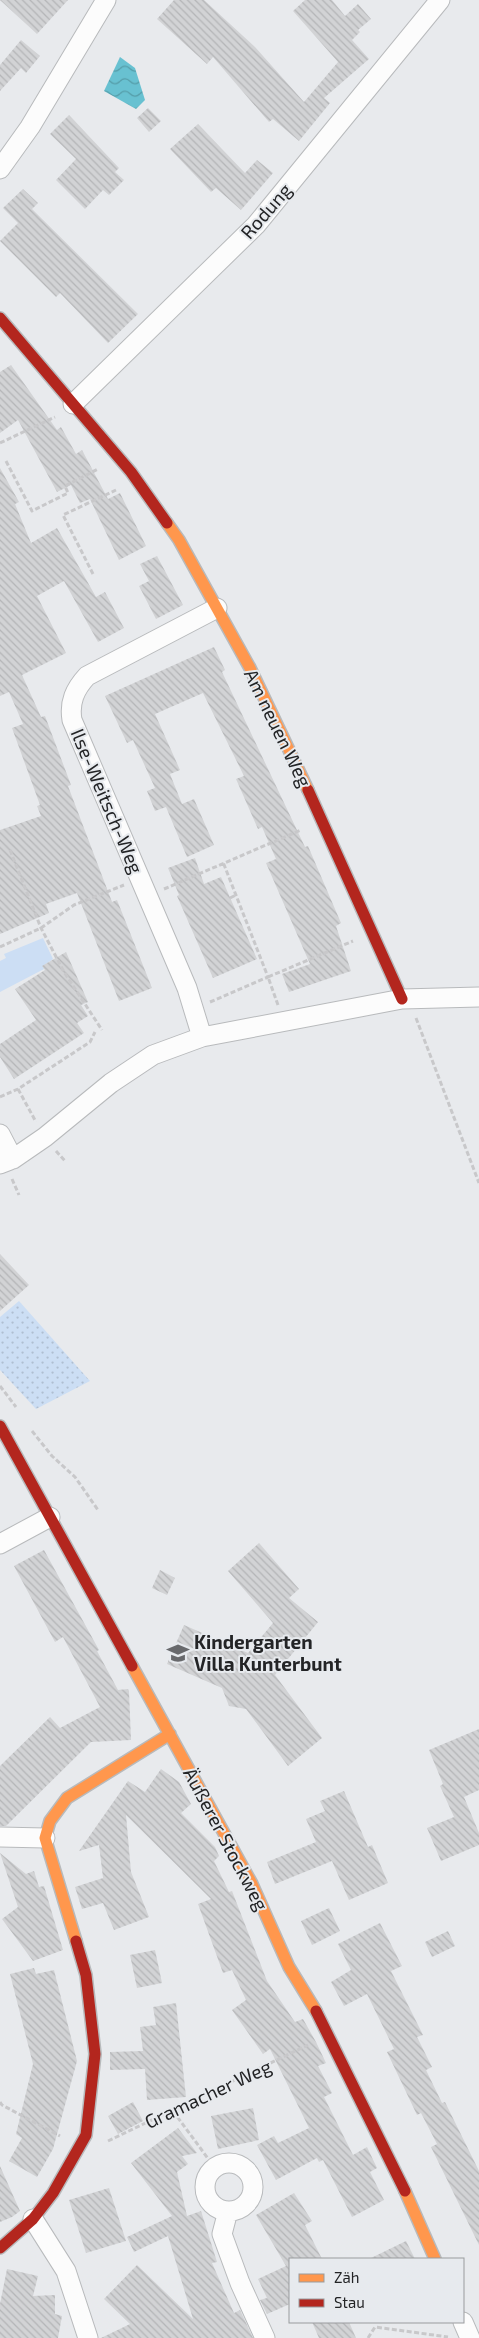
<svg xmlns="http://www.w3.org/2000/svg" width="479" height="2338" viewBox="0 0 479 2338" font-family="'Exo 2',sans-serif">
<defs>
<pattern id="garden-dots" width="8" height="8" patternUnits="userSpaceOnUse" patternTransform="scale(1.25)"><rect width="8" height="8" fill="#ccdef4"/><path d="M2 2h.1M6 6h.1" fill="none" stroke="#afbed1" stroke-width="1.8" stroke-linecap="round"/></pattern>
<pattern id="water-waves" width="16" height="10" patternUnits="userSpaceOnUse" patternTransform="scale(1.25)"><rect width="16" height="10" fill="#68c1d1"/><path d="M0 5q4-4 8 0t8 0" fill="none" stroke="#559da9"/></pattern>
<pattern id="building-back-hatch" width="6" height="6" patternUnits="userSpaceOnUse" patternTransform="scale(1.25)"><rect width="6" height="6" fill="#d2d3d5"/><path d="M-1 5l2 2M0 0l6 6M5-1l2 2" fill="none" stroke="#b4b5b7"/></pattern>
</defs>
<rect width="100%" height="100%" fill="#e8eaed"/>
<path fill="#ccdef4" d="M43 938 53 959 43 966 44 969 0 992V961L6 958 4 954Z"/>
<path fill="url(#garden-dots)" d="M19 1301 90 1381 36 1409 0 1370V1317Z"/>
<path fill="url(#water-waves)" d="M120 57 135 68 145 100 136 109 104 91Z"/>
<path fill="url(#building-back-hatch)" d="M0 0H68L37 34Z
M174 0H204L255 47 304 102 338 62 293 11 305 0H332L345 16 358 4 371 19 358 30 360 32 352 40 369 59 324 98 330 103 299 141 273 119 269 122 213 57 207 64 157 19Z
M21 40 40 56 26 73 21 68 0 91V65Z
M148 108 161 121 149 132 137 118Z
M69 115 119 168 115 172 124 180 109 195 103 190 85 209 56 180 76 159 50 134Z
M198 124 245 173 257 160 273 173 241 210 216 188 211 192 170 149Z
M23 189 38 203 32 209 138 314 108 343 60 293 56 297 0 241 18 223 3 208Z
M11 365 57 430 61 427 76 454 82 450 108 499 120 493 146 546 119 560 90 499 80 503 71 485 57 492 18 420 0 433V372Z
M0 468 19 502 15 504 31 543 57 528 96 597 105 592 124 628 98 642 64 581 37 596 66 653 22 675 41 717 45 716 71 785 68 786 112 902 117 900 152 988 119 1001 77 893 46 904 49 913 0 934V830L41 816 37 806 40 805 12 728 23 724 9 692 0 696Z
M157 556 183 605 156 619 139 586 149 581 140 564Z
M214 647 225 670 222 672 305 847 308 846 341 923 336 926 351 971 289 992 282 974 310 964 266 863 276 859 262 827 258 829 236 779 244 776 203 693 155 714 180 770 170 774 182 804 194 799 214 845 187 857 166 807 155 811 147 791 155 788 133 740 127 743 105 696Z
M195 858 204 884 221 877 257 959 213 978 177 896 179 895 168 868Z
M66 952 88 1002 81 1005 88 1016 77 1023 84 1033 14 1079 0 1057V1044L36 1020 15 989 45 970 42 966Z
M0 1254 29 1285 0 1311Z
M259 1543 299 1589 289 1598 318 1622 275 1675 322 1738 288 1766 246 1709 229 1706 222 1688 167 1664 184 1625 248 1653 273 1623 228 1571Z
M44 1550 99 1650 97 1651 118 1690 128 1689 129 1691 131 1740 91 1742 6 1826H0V1766L50 1717 60 1728 100 1707 63 1637 55 1642 14 1566Z
M160 1570 175 1578 167 1595 152 1588Z
M479 1729V1790L464 1797 479 1833V1845L441 1861 427 1828 454 1817 440 1786 443 1784 429 1750Z
M161 1769 179 1782 191 1804 181 1813 215 1847 219 1856 214 1861 229 1892 232 1891 267 1981 295 2022 303 2019 316 2042 326 2063 318 2066 332 2093 324 2097 353 2155 367 2147 377 2168 370 2172 384 2200 352 2217 323 2160 319 2162 317 2158 276 2180 257 2145 274 2136 278 2143 309 2128 270 2049 263 2054 232 2010 246 2000 232 1970 223 1973 198 1904 211 1899 126 1815 131 1872 149 1917 114 1930 103 1903 82 1909 75 1887 103 1878 99 1845 79 1851 128 1781 145 1792Z
M344 1791 368 1847 372 1845 388 1883 349 1900 332 1861 275 1884 267 1862 316 1842 306 1819 325 1811 320 1801Z
M0 1853 26 1874 34 1871 39 1887 44 1886 63 1950 33 1961 2 1919 18 1907Z
M329 1908 340 1931 312 1945 301 1921Z
M380 1923 402 1966 391 1971 423 2035 417 2037 432 2067 426 2070 442 2103 445 2102 479 2171V2245L431 2147 437 2144 421 2113 417 2115 387 2052 394 2049 367 1994 344 2006 331 1982 351 1970 338 1944Z
M448 1931 455 1946 432 1957 425 1942Z
M155 1950 162 1983 137 1988 130 1955Z
M34 1968 36 1974 54 1970 77 2061 53 2149 37 2177 9 2161 22 2138 16 2134 33 2064 10 1974Z
M176 2003 186 2097 147 2100 145 2069 110 2070V2052L143 2051 140 2027 156 2025 153 2007Z
M133 2102 143 2121 118 2134 108 2116Z
M253 2108 259 2140 218 2149 211 2116Z
M178 2128 197 2153 182 2156 188 2164 177 2172 187 2216 201 2211 217 2262 212 2263 234 2313 240 2310 253 2338H101L130 2324 104 2299 137 2265 193 2319 168 2236 134 2252 127 2237 172 2216 131 2163Z
M0 2166 20 2211 12 2217 0 2222Z
M109 2188 126 2241 86 2253 69 2200Z
M294 2193 312 2221 305 2225 322 2259H290V2304L267 2314 260 2300 267 2298 258 2279 286 2266 256 2215Z
M406 2241 415 2259H369Z
M7 2269 38 2276 33 2296 55 2295V2314L62 2316 58 2338H0V2304Z
M312 2322H349L356 2338H319Z"/>
<g fill="none" stroke-linecap="round" stroke-linejoin="round">
<g stroke="#b8babc" stroke-width="21">
<path id="street" d="M0 169 30 127 106 0
M73 404 256 225 440 0
M202 1037 187 988 72 720C69 702 75 689 87 676L217 608
M0 1134 13 1159
M0 1164 13 1159 45 1137 111 1083 153 1055 202 1037 402 999 479 997
M0 1544 50 1517
M0 1837 45 1838
M205 2187a24 24 0 1 1 48 0a24 24 0 1 1-48 0Z
M228 2211 222 2234 240 2283 265 2338
M33 2219 66 2271 88 2338
M463 2322 470 2338"/>
</g>
<g stroke="#b8babc" stroke-width="14">
<path id="slow" d="M167 523 179 540 250 668 308 790
M132 1666 252 1884 289 1967 316 2011
M76 1941 45 1838 50 1821 67 1798 170 1734
M405 2191 435 2259"/>
</g>
<g stroke="#b8babc" stroke-width="14">
<path id="jam" d="M0 318 131 472 167 523
M308 790 402 999
M0 1426 132 1666
M316 2011 405 2191
M0 2248 33 2219 53 2193 86 2135 95 2054 86 1975 76 1941"/>
</g>
<path stroke="#c8c8ca" stroke-width="3" stroke-dasharray="5 2.5" stroke-linecap="butt" d="M0 443 55 417
M6 461 32 511 68 493 65 486 98 469
M93 574 63 515 116 490
M10 850 41 928 64 972 102 1030
M164 889 301 830
M230 898 236 895
M0 947 41 928 74 905 124 885
M210 1002 268 977 223 862
M278 1005 268 977 353 941
M416 1018 479 1183
M18 1089 36 1122
M0 1097 18 1089 90 1042 95 1032
M56 1151 65 1161
M12 1179 19 1195
M0 1386 16 1407
M32 1431 52 1456 75 1477 98 1510
M0 2102 2 2105 60 2136
M173 2111 215 2168
M108 2141 308 2045
M368 2338 375 2327 448 2337"/>
<use href="#street" stroke="#fcfcfc" stroke-width="19"/>
<use href="#slow" stroke="#ff974d" stroke-width="11"/>
<use href="#jam" stroke="#b3261e" stroke-width="11"/>
</g>
<defs>
<g id="school-bare" transform="scale(1.725)"><path d="M0-5L7-2L0 1L-7-2ZM-4 1L0 2.5L4 1V4Q0 6-4 4Z" fill="#68696c" stroke="#e7eaee" stroke-width="2.5" paint-order="stroke"/></g>
</defs>
<g fill-rule="evenodd">
<use href="#school-bare" x="178" y="1653"/>
</g>
<g text-anchor="middle" stroke-width="4" stroke-linejoin="round" paint-order="stroke">
<g font-size="19" fill="#232426" stroke="#e7eaee">
<text transform="translate(266 211) rotate(-49)" y="7">Rodung</text>
<text transform="translate(278 728) rotate(64)" y="7">Am neuen Weg</text>
<text transform="translate(107 801) rotate(67)" y="7">Ilse-Weitsch-Weg</text>
<text transform="translate(226 1839) rotate(62)" y="7">Äußerer Stockweg</text>
<text transform="translate(208 2094) rotate(-25)" y="7">Gramacher Weg</text>
</g>
<g font-size="19" font-weight="bold" fill="#232426" stroke="#e7eaee" text-anchor="start">
<text x="194" y="1649">Kindergarten<tspan x="194" dy="22">Villa Kunterbunt</tspan></text>
</g>
</g>
<rect x="289" y="2258" width="175" height="65" fill="#e7eaee" stroke="#999b9e"/>
<rect x="299" y="2274" width="25" height="8" fill="#ff974d" stroke="#999b9e"/>
<text x="334" y="2283" font-size="15" fill="#232426">Zäh</text>
<rect x="299" y="2299" width="25" height="8" fill="#b3261e" stroke="#999b9e"/>
<text x="334" y="2308" font-size="15" fill="#232426">Stau</text>
</svg>
